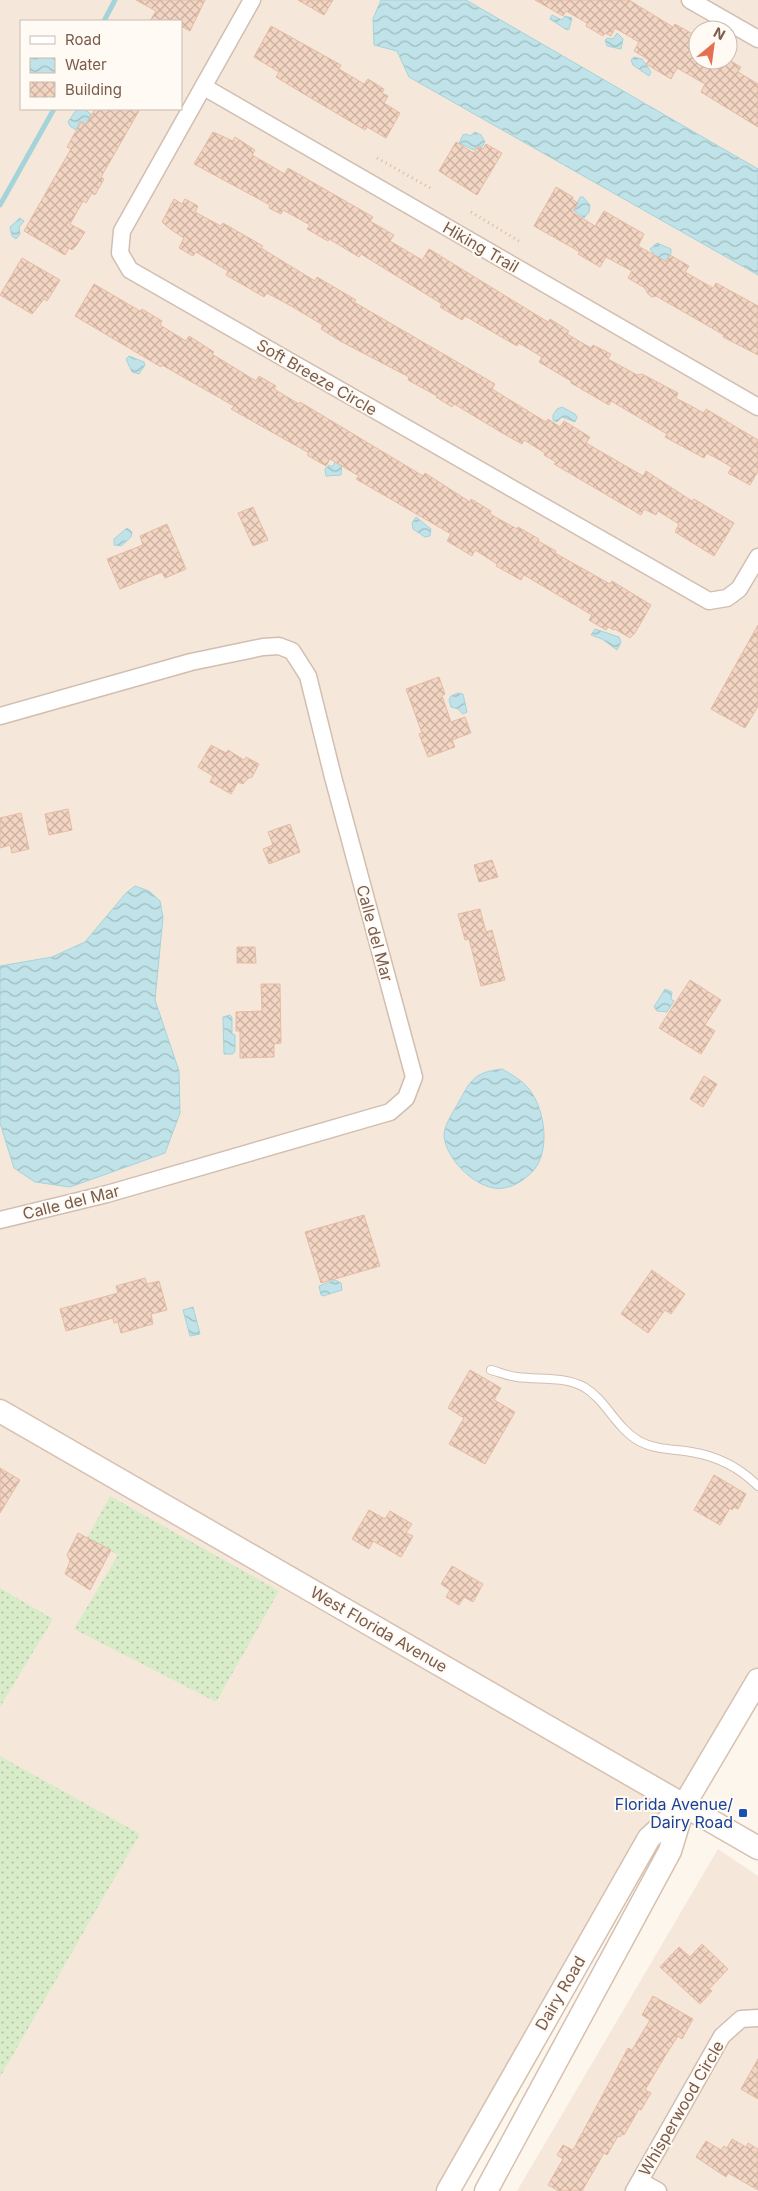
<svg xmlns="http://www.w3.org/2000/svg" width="758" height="2191" viewBox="0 0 758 2191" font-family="Inter,sans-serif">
<defs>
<pattern id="grass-dots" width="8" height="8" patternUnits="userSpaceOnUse" patternTransform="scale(1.25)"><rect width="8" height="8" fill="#d8ecc9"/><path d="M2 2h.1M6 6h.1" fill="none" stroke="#b4c2a5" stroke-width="1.8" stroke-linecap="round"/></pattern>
<pattern id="water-waves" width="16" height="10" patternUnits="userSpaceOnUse" patternTransform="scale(1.25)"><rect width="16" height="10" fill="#bfe3e8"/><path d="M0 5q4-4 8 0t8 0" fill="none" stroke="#a0bbbe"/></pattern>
<pattern id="building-cross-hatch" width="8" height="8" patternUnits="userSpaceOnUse" patternTransform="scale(1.25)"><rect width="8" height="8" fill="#f3d5c3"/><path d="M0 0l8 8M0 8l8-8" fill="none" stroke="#cab0a1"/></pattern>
</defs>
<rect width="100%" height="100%" fill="#fdf6ec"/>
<path fill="#f5e8da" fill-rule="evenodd" d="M0 0H758V1680L649 1838 448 2191H0ZM21 21H181V109H21ZM698 30H728V60H698Z
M718 1849 758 1876V2191H517Z"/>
<path fill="url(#grass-dots)" d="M110 1496 279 1591 216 1702 74 1629 118 1555 87 1538Z
M0 1588 53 1619 0 1707Z
M0 1756 140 1834 0 2077Z"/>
<path fill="url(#water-waves)" stroke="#a5d3da" d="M381 0H466L758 169V275L409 77 397 51 374 45 373 19Z
M552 15 562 20 565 16 572 18 569 29 567 30 550 19Z
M617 33 623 39 621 49 607 46 605 40 607 38 613 39Z
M634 57 642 59 651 72 649 76 633 65 631 60Z
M77 109H84L91 114 86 124 80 121 76 130 70 126 68 122Z
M475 132 481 135 485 142 482 147 477 146 474 150 459 143 463 135 466 134 470 136Z
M580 197H583L590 205 589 212 584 218 574 211Z
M20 218 24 221 19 227 20 234 16 239 12 236 10 227Z
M657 243 671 249V253L665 262 651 259 653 253 650 249Z
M129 356 144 362 145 365 139 374 132 372 126 359Z
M562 407 575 414 577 417 575 422 562 417 557 422 553 420V415L557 409Z
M335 462 342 463 341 475 326 476 325 469 329 465 332 467Z
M416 517 431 529 430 536 425 537 413 529 412 523Z
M127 528 132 532 131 537 121 546 114 545V539Z
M595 629 619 637 621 642 617 650 602 639 591 635Z
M458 693 463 694 467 712 463 714 458 709 451 707 449 700 451 696Z
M135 886 149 891 160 901 163 917 155 1000 179 1071 180 1113 165 1153 70 1187 35 1182 14 1168 0 1123V966L52 957 85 942 126 893Z
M665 989 672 992 671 999 674 1001 667 1012 657 1011 654 1007Z
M230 1015 232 1017V1034L235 1035V1051L233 1054H224L223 1017Z
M502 1069C511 1074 523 1081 529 1089 545 1109 551 1151 533 1171 525 1179 516 1186 504 1188 480 1193 445 1160 444 1135 444 1124 456 1108 461 1098 472 1077 478 1072 502 1069Z
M335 1280 341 1283 342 1290 323 1296 321 1295 319 1286Z
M193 1307 200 1334 190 1336 183 1310Z"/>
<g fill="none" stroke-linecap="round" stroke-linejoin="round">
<path stroke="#a5d3da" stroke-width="5" d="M104 21 115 0
M0 205 54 109"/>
</g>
<path fill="url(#building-cross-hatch)" stroke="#e6bba3" d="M136 0H205L190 31 181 26V21H150L156 11Z
M298 0H333L324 15Z
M535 0H629L673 27 675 24 698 37V60H729L741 67 738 72 758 84V127L701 92 705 84 677 68 671 79 646 64 649 60 634 51 639 42 615 28 611 36 605 33 603 36 586 26 587 23 566 11 563 16Z
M271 26 341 65 339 69 364 84 368 79 384 89 382 93 388 96 384 103 400 113 386 138 367 127 365 130 299 91 276 77 279 72 254 57Z
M95 109H140L101 177 104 179 95 195 92 193 86 203 83 201 70 224 85 232 76 246 72 250 69 248 65 255 24 231 71 149 67 147 81 122 86 125Z
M213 132 233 141 235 137 255 150 252 155 285 174 288 168 373 217 370 221 394 235 390 241 422 260 429 249 548 322 550 319 569 331 567 334 591 348 593 345 611 354 608 359 637 375 642 374 678 393 676 398 704 413 706 409 758 440V471L750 485 728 473 732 467 707 453 704 458 665 437 667 434 611 401 609 405 571 383V381L539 362 542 357 519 343 517 346 465 316 462 320 440 307 442 304 361 254 359 257 329 239 328 241 307 229 310 225 283 210 281 214 269 208 270 205 194 164Z
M456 142 474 153 478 146 483 149 486 144 502 153 477 195 439 171Z
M556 187 573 197 572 199 578 203 572 212 595 226 604 211 644 234 638 246 667 262 670 255 689 266 685 272 713 288 716 283 758 306V355L723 337 724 335 656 296 652 297 648 294 645 288 628 278 632 271 606 257 600 267 578 254 580 252 534 226Z
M174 199 182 204 185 199 198 206 195 212 221 226 223 223 263 246 261 248 315 281 317 277 356 300 354 302 495 384 492 389 546 422 548 419 560 427 564 421 590 437 586 443 643 476 646 471 692 501 694 499 734 523 714 556 675 532 679 524 658 511 656 515 644 509 641 515 554 464 556 462 544 455 545 453 524 440 522 444 504 434 454 404 452 407 436 397 437 396 408 380 409 377 342 342 321 329 323 325 291 306 267 293 264 297 226 275 228 271 196 252 193 256 179 248 184 238 170 229 162 222Z
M22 258 60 280 47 301 44 299 32 314 0 295Z
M94 284 140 311 142 309 162 321 160 325 186 341 189 336 214 352 212 354 256 381 259 376 276 386 274 389 299 404 300 402 423 476 425 473 470 502 471 499 491 511 490 514 517 529 518 527 539 539 538 541 556 551 555 553 610 584 612 581 651 605 635 633 630 638 615 629 614 630 608 627 606 630 589 620 592 615 524 575 521 580 496 566 497 564 475 550 472 556 447 541 451 534 356 479 359 476 330 459 326 466 307 455 309 453 231 409 234 406 162 365 161 367 75 316Z
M253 507 268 540 253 546 238 513Z
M167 524 186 569 165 578 162 572 120 589 107 559 143 545 140 536Z
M758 625V706L745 728 711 709Z
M439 677 445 694 442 696 451 722 465 717 471 733 452 740 455 747 428 757 419 734 422 733 406 689Z
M211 745 226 753 228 750 244 760 246 757 259 764 252 777 247 779 243 784 238 782 231 794 210 782 213 776 198 767Z
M68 809 72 830 49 835 45 814Z
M21 813 29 849 12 853 10 845 0 848V818Z
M290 824 300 852 269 864 263 849 273 845 268 832Z
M492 860 498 877 479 882 474 865Z
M480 909 486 932 492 930 505 980 481 986 469 939 465 940 458 914Z
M237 947H255L256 963H237Z
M690 980 721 1000 705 1025 715 1031 701 1054 659 1028Z
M261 984H280L281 1043 274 1044V1057L240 1058V1031H236V1012L262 1011Z
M704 1076 717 1084 703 1107 690 1099Z
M364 1215 380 1266 321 1283 305 1232Z
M652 1270 685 1294 671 1314 665 1310 648 1333 621 1314Z
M145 1278 147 1284 159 1281 167 1310 151 1314 153 1324 121 1333 118 1322 114 1323 113 1318 66 1331 60 1309 118 1293 116 1286Z
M470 1370 501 1388 494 1400 515 1412 485 1464 449 1444 464 1418 448 1408Z
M0 1468 20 1480 0 1513Z
M714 1475 746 1494 738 1509 734 1507 732 1510 730 1508 720 1525 694 1510Z
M369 1510 385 1519 390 1511 412 1524 406 1533 413 1536 401 1557 373 1541 369 1549 352 1539Z
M78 1533 111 1550 90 1590 65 1574 70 1561 67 1555Z
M452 1566 483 1584 473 1602 464 1597 459 1605 446 1597 450 1590 441 1584Z
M702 1944 728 1969 709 1989 712 1991 700 2004 660 1967 679 1947 690 1957Z
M653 1996 693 2019 682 2039 678 2036 665 2056 645 2090 651 2093 641 2110 639 2109 624 2135 622 2134 620 2137 618 2136 607 2155 604 2153 582 2191H559L548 2185 563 2159 557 2155 563 2145 573 2150 628 2048 632 2050 650 2020 642 2015Z
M758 2059V2099L741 2089Z
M732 2139 746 2147 748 2143 758 2149V2190L728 2173 726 2177 696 2157 706 2141 721 2150 724 2146 727 2148Z"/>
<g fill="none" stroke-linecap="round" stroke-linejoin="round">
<g stroke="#d1beb0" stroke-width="10">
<path id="lane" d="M491 1370C499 1372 508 1376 517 1377 539 1380 564 1376 584 1387 606 1400 616 1428 639 1441 655 1450 674 1449 691 1452 717 1456 739 1467 758 1486"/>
</g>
<g stroke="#d1beb0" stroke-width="19">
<path id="street" d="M252 0 122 231 120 253 130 270 709 601 727 598 739 589 758 557
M690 0 758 39
M204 87 758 407
M0 716 191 662 263 647 279 646 292 651 308 676 333 777 414 1077 406 1098 390 1112 107 1194 0 1220
M640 2181 658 2191
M634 2191 722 2036 741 2019 758 2018"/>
</g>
<g stroke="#d6c0b0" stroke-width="25">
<path id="secondary" d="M0 1411 758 1848
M448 2191 649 1838 684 1806
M486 2191 670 1851 684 1805 758 1680"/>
</g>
<path stroke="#d9b8a5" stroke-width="3" stroke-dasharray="1 4" stroke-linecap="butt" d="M377 158 432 189
M471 212 519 241"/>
<use href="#lane" stroke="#fff" stroke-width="8"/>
<use href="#street" stroke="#fff" stroke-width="16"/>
<use href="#secondary" stroke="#fff" stroke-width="22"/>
</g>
<rect fill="#1a4fb4" stroke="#fffaf3" stroke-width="2" x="738" y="1808" width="10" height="10" rx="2.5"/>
<g text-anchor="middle" stroke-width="4" stroke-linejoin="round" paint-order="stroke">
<g font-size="16" fill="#7a5c4d" stroke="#fffaf3">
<text transform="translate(481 247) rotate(30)" y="6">Hiking Trail</text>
<text transform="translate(317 377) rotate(30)" y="6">Soft Breeze Circle</text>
<text transform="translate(375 933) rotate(75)" y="6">Calle del Mar</text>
<text transform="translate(71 1202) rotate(-14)" y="6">Calle del Mar</text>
<text transform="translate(379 1629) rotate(30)" y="6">West Florida Avenue</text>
<text transform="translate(560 1993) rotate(-60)" y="6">Dairy Road</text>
<text transform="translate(681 2108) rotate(-60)" y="6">Whisperwood Circle</text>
</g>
<g font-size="16" fill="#164399" stroke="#fffaf3" text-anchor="end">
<text x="733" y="1810">Florida Avenue/<tspan x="733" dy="18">Dairy Road</tspan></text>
</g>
</g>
<rect x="20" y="20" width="162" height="90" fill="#fffaf3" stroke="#cabbb1"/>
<rect x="30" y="36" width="25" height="8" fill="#ffffff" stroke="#cabbb1"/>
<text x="65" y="45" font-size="15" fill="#7a5c4d">Road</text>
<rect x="30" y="58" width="25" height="15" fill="url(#water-waves)" stroke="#cabbb1"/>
<text x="65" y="70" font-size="15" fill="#7a5c4d">Water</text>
<rect x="30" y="82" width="25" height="15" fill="url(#building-cross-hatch)" stroke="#cabbb1"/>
<text x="65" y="95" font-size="15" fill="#7a5c4d">Building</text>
<g transform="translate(713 45) rotate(29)"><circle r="24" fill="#fffaf3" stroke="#cabbb1"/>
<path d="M0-4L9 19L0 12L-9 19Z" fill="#e76f51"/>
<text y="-8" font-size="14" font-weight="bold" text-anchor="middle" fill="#7a5c4d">N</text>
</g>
</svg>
